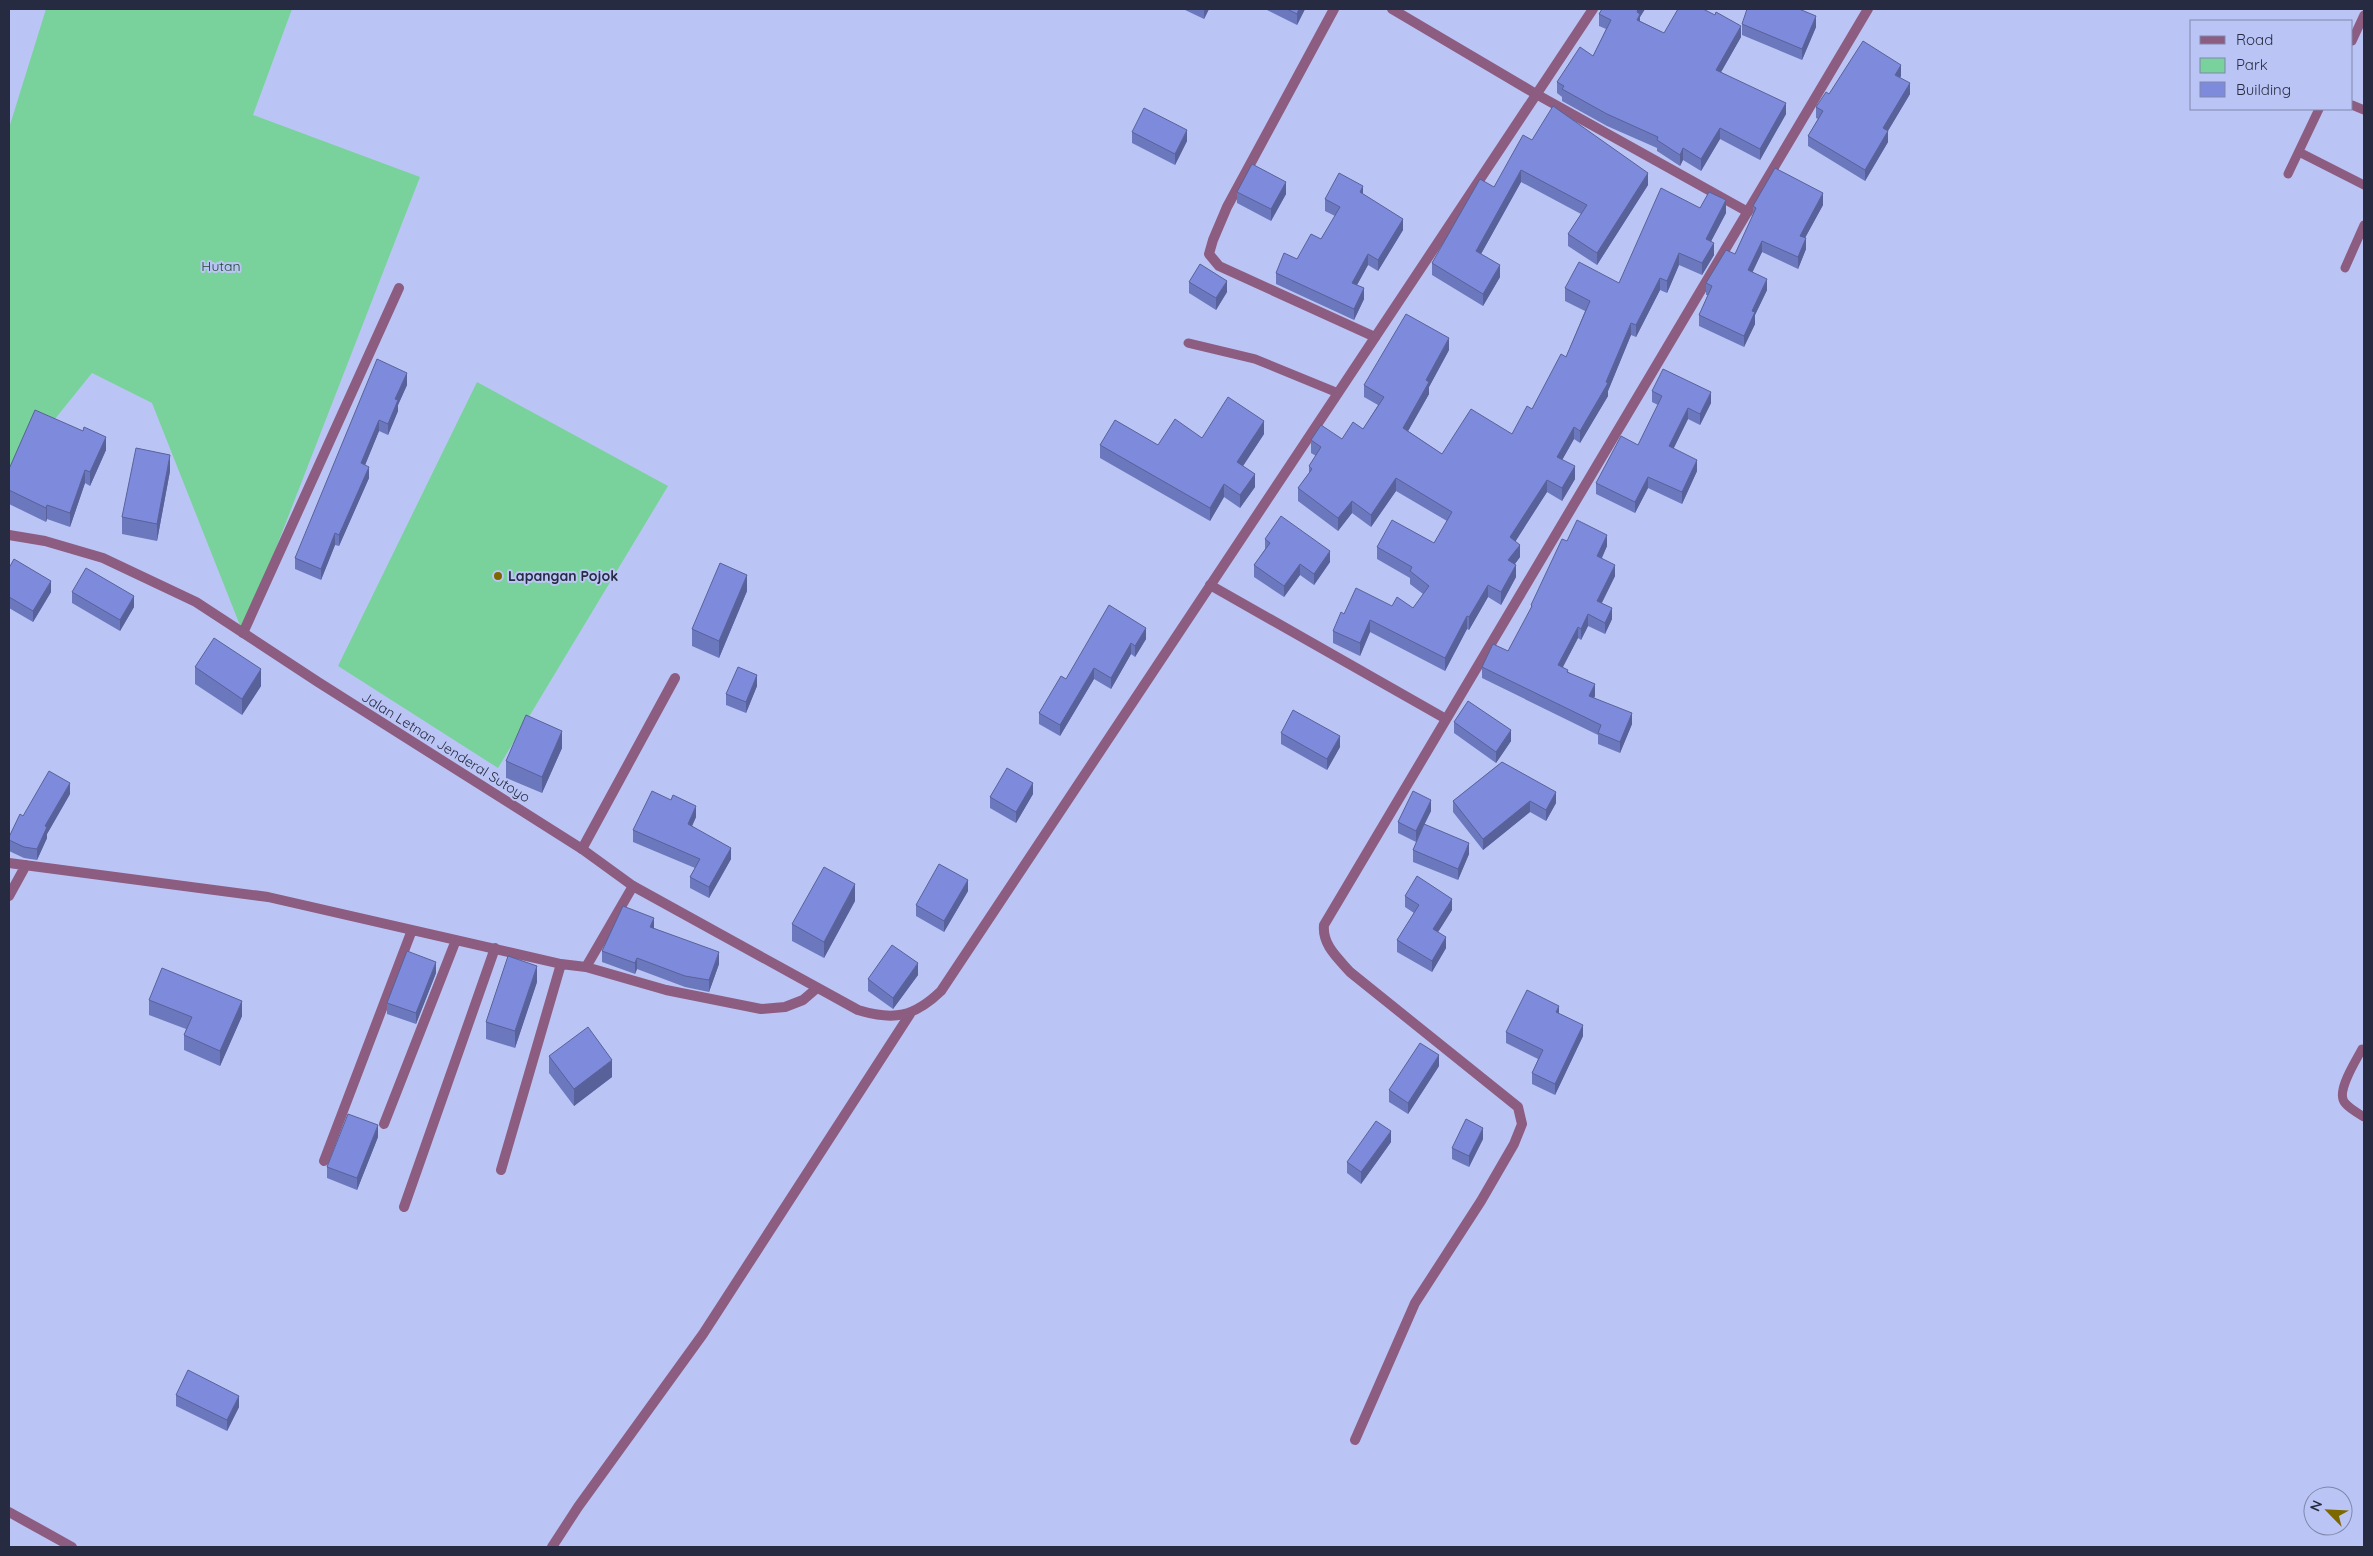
<svg xmlns="http://www.w3.org/2000/svg" width="2373" height="1556" viewBox="0 0 2373 1556" font-family="Quicksand,sans-serif">
<rect width="100%" height="100%" fill="#bbc5f5"/>
<path fill="#79d29b" d="M46 9H292L253 115 420 177 243 633 152 403 92 373 9 476V128Z
M477 382 668 486 498 768 338 666Z"/>
<g fill="none" stroke-linecap="round" stroke-linejoin="round">
<path stroke="#8d5c81" stroke-width="9" d="M2352 41 2364 15
M2352 105 2364 110
M2299 152 2364 185
M2288 174 2319 109
M2345 268 2364 225
M1188 343 1255 359 1338 393
M2362 1049C2356 1061 2335 1092 2345 1103 2350 1109 2358 1113 2364 1117"/>
<path stroke="#8d5c81" stroke-width="10" d="M1334 9 1227 207 1213 240 1209 254 1219 266 1375 337
M1392 9 1536 94 1748 212
M1210 585 1446 719
M243 633 399 288
M582 849 675 678
M9 863 268 897 561 964 586 967 633 886
M9 896 26 865
M586 967 666 990 761 1009 785 1007 803 1000 817 988
M384 1124 456 940
M324 1161 412 930
M501 1170 561 964
M404 1207 495 948
M1355 1440 1415 1303 1481 1201 1514 1144 1522 1124 1518 1107 1350 972C1338 958 1322 945 1324 925L1868 9
M9 1512 72 1547
M552 1547 578 1507 703 1334 910 1014"/>
<path stroke="#8d5c81" stroke-width="10" d="M9 535 45 541 103 558 196 602 318 682 582 849 633 886 858 1010C894 1021 914 1017 941 991L1593 9"/>
</g>
<path fill="#6c78bd" d="M1183 9H1209L1204 19Z
M1267 9H1305L1297 25 1267 10Z
M1602 9H1645L1640 17V21L1664 33 1741 37 1721 72 1786 114 1760 160 1720 139 1701 171 1683 160 1680 166 1657 151V148L1607 126 1562 101V97L1557 93V82L1593 56 1606 29 1599 26V14Z
M1742 24 1816 27 1802 60 1742 35Z
M1901 76 1900 78 1910 94 1888 131V142L1865 181 1808 146V136L1818 119 1816 118V107L1829 94Z
M1132 132 1187 141 1175 165 1132 143Z
M1532 140 1648 185 1597 265 1568 246V234L1581 214 1521 182 1481 254 1500 277 1483 306 1432 275V263Z
M1237 192 1286 194 1271 221 1237 203Z
M1363 194 1403 230 1378 271 1368 265 1357 285 1364 299 1354 320 1276 284V273L1297 259 1321 239 1335 216 1325 211V199Z
M1823 205 1805 238 1806 249 1798 269 1762 252 1752 272 1767 290 1755 315V324L1744 347 1699 326V315L1708 295H1706V283L1735 254 1753 215V206Z
M1700 208 1726 213 1711 241 1714 255 1702 275 1679 265 1667 293 1660 290 1636 337 1631 335 1608 391V396L1580 443 1574 439 1562 460 1575 479 1562 501 1547 492 1515 541 1520 557 1515 564 1516 577 1501 605 1488 597 1469 630 1467 629 1445 671 1370 632 1360 656 1333 643V631L1344 614 1392 606 1413 608 1423 594 1410 584V578L1377 559V547L1434 543 1447 521 1396 491 1371 527 1352 513 1338 531 1298 501V488L1309 473V466L1316 456 1311 453V440L1342 439 1363 429 1378 405 1364 397V385L1449 350 1429 387V394L1408 431 1442 454 1512 434 1532 409 1566 357 1585 311 1565 301V288L1619 283Z
M1189 282 1227 292 1216 310 1189 293Z
M407 373V385L398 405V411L388 435 379 431 365 465 369 478 339 546 335 545 321 580 295 569V558Z
M1652 391 1711 403 1700 425 1688 419 1673 449 1697 471 1682 504 1648 488 1635 513 1596 494V483L1638 445 1658 405 1652 402Z
M1264 434 1243 466 1255 487 1240 508 1224 497 1210 521 1100 458V445H1158L1202 438Z
M106 450 90 486 85 483 70 527 47 519 46 522 9 504V469Z
M170 471 157 541 122 534V517Z
M1265 539 1330 562 1314 585 1300 575 1284 597 1254 577V565L1265 549Z
M1567 541 1607 546 1602 558 1615 576 1602 603 1612 619 1605 634 1588 626 1581 640 1578 638 1563 667 1595 696 1594 698 1632 724 1620 753 1598 744V735L1482 678V667L1508 651 1531 609V605Z
M9 568 51 592 33 622 9 608Z
M747 591 719 658 692 646V629Z
M72 592 134 607 120 631 72 603Z
M1146 628V639L1135 657 1131 654 1111 689 1094 679 1060 736 1039 724V713L1066 679Z
M195 667 261 686 242 715 195 684Z
M757 686 746 713 726 705V694Z
M1454 722 1511 741 1496 763 1454 733Z
M1281 733 1340 747 1327 770 1281 744Z
M562 748 542 793 506 778V761Z
M1502 762 1556 803 1546 821 1530 812 1483 850 1453 812V801Z
M70 794 47 834V838L37 860 24 858 9 851V837L23 816Z
M1033 794 1016 823 990 808V797Z
M1431 811 1424 824 1469 854 1458 880 1413 862V850L1423 826 1416 842 1398 833V822Z
M696 817 692 826 731 859 709 898 690 888V877L695 868 633 842V830Z
M968 891 944 932 916 916V905Z
M1405 896 1452 910 1438 932 1446 948 1432 972 1397 952V940L1414 913 1405 907Z
M855 901 824 958 792 941V924Z
M654 928 719 964 709 992 685 987 637 969 635 974 602 962V951Z
M436 973 416 1024 387 1014V1003Z
M918 975 893 1009 868 991V979Z
M537 982 515 1048 486 1039V1022Z
M149 1000 242 1016 220 1066 184 1050V1035L186 1029 149 1015Z
M1559 1014 1583 1036 1555 1095 1532 1084V1073L1538 1059 1506 1043V1032Z
M549 1056 612 1077 574 1106 549 1073Z
M1439 1066 1408 1114 1389 1102V1090Z
M378 1137 357 1190 327 1178V1167Z
M1483 1139 1469 1167 1452 1159V1148Z
M1391 1142 1361 1184 1347 1173V1162Z
M176 1395 239 1407 227 1431 176 1406Z"/>
<path fill="#58619a" d="M1204 9H1209L1204 19Z
M1299 9H1305L1297 25V14Z
M1638 9H1645L1640 17V25L1637 31V12Z
M1816 16V27L1802 60V49Z
M1741 26V37L1716 81V70Z
M1901 65V76L1895 86V75Z
M1910 83V94L1883 139V128Z
M1786 103V114L1760 160V149Z
M1720 128V139L1701 171V159Z
M1187 130V141L1175 165V154Z
M1888 131V142L1865 181V170Z
M1683 148V160L1680 166V155Z
M1521 170V182L1476 263V251Z
M1648 173V185L1597 265V253Z
M1286 182V194L1271 221V209Z
M1363 186V197L1360 192Z
M1823 193V205L1800 247V236Z
M1726 200V213L1706 251V239Z
M1403 219V230L1378 271V260Z
M1806 238V249L1798 269V257Z
M1762 241V252L1748 282V270Z
M1714 243V255L1702 275V263Z
M1679 253V265L1667 293V281Z
M1368 254V265L1352 294V283Z
M1500 265V277L1483 306V294Z
M1660 278V290L1636 337V325Z
M1767 279V290L1755 315V324L1744 347V336L1752 311Z
M1227 281V292L1216 310V298Z
M1364 288V299L1354 320V309Z
M1631 323V335L1608 391V396L1580 443V431L1606 382Z
M1449 338V350L1429 387V394L1403 440V428L1426 380Z
M407 373V385L398 405V411L388 435V424L395 399Z
M1711 392V403L1700 425V414Z
M1688 408V419L1669 458V446Z
M379 420V431L361 475V463Z
M1264 421V434L1237 475V462Z
M1574 427V439L1557 469V457Z
M106 437V450L90 486V472Z
M170 455V471L157 541V524Z
M1697 460V471L1682 504V492Z
M1575 466V479L1562 501V488Z
M369 467V478L339 546V535Z
M85 470V483L70 527V513Z
M1255 474V487L1240 508V495Z
M1648 477V488L1635 513V502Z
M1396 478V491L1371 527V515Z
M1547 480V492L1510 550V537Z
M1224 484V497L1210 521V508Z
M1352 501V513L1338 531V518Z
M47 505V519L46 522V508Z
M335 533V545L321 580V569Z
M1607 535V546L1597 568V556Z
M1520 545V557L1508 573V560Z
M1330 551V562L1314 585V574Z
M1300 564V575L1284 597V586Z
M1516 565V577L1501 605V592Z
M1615 565V576L1597 612V601Z
M747 575V591L719 658V641Z
M51 581V592L33 622V611Z
M1488 585V597L1469 630V617Z
M134 596V607L120 631V620Z
M1612 608V619L1605 634V623Z
M1588 614V626L1581 640V629Z
M1467 616V629L1445 671V658Z
M1370 620V632L1360 656V643Z
M1578 627V638L1558 676V665Z
M1146 628V639L1135 657V646Z
M1131 643V654L1111 689V678Z
M1094 668V679L1060 736V725Z
M261 669V686L242 715V699Z
M757 675V686L746 713V702Z
M1595 684V696L1589 707V696Z
M1632 713V724L1620 753V742Z
M1511 730V741L1496 763V752Z
M562 731V748L542 793V777Z
M1340 736V747L1327 770V759Z
M70 783V794L47 834V838L37 860V849L45 826Z
M1033 783V794L1016 823V812Z
M1556 792V803L1546 821V810Z
M1431 800V811L1416 842V831Z
M1530 801V812L1483 850V839Z
M696 806V817L688 835V824Z
M1469 843V854L1458 880V869Z
M731 848V859L709 898V887Z
M968 880V891L944 932V921Z
M855 884V901L824 958V942Z
M1452 899V910L1433 940V929Z
M654 918V929L650 927Z
M1446 937V948L1432 972V961Z
M719 952V964L709 992V980Z
M637 958V969L635 974V963Z
M436 962V973L416 1024V1013Z
M918 963V975L893 1009V998Z
M537 966V982L515 1048V1031Z
M242 1001V1016L220 1066V1051Z
M1559 1006V1017L1556 1012Z
M1583 1025V1036L1555 1095V1084Z
M1439 1055V1066L1408 1114V1103Z
M612 1060V1077L574 1106V1089Z
M378 1125V1137L357 1190V1178Z
M1483 1128V1139L1469 1167V1156Z
M1391 1131V1142L1361 1184V1172Z
M239 1396V1407L227 1431V1420Z"/>
<path fill="#7e8bdc" stroke="#58619a" d="M1287 9H1299L1297 14Z
M1602 9H1638L1637 12 1640 14 1637 20 1664 33 1678 9H1703L1715 15 1716 12 1741 26 1716 70 1786 103 1760 149 1720 128 1701 159 1683 148 1680 155 1657 140 1658 137 1607 114 1562 89 1564 86 1557 82 1580 47 1593 56 1611 20 1599 14Z
M1747 9H1799L1816 16 1802 49 1742 24Z
M1863 41 1901 65 1895 75 1910 83 1883 128 1888 131 1865 170 1808 136 1823 111 1816 107 1826 92 1829 94Z
M1553 106 1648 173 1597 253 1568 234 1587 205 1521 170 1476 251 1500 265 1483 294 1432 263 1480 179 1494 187 1523 135 1532 140Z
M1144 108 1187 130 1175 154 1132 132Z
M1252 164 1286 182 1271 209 1237 192Z
M1775 168 1823 193 1800 236 1806 238 1798 257 1762 241 1748 270 1767 279 1752 311 1755 312 1744 336 1699 315 1712 286 1706 283 1726 250 1735 254 1756 208 1753 206Z
M1339 173 1363 186 1360 192 1403 219 1378 260 1368 254 1352 283 1364 288 1354 309 1276 273 1284 253 1297 259 1311 234 1321 239 1340 207 1325 199Z
M1661 188 1700 208 1709 192 1726 200 1706 239 1714 243 1702 263 1679 253 1667 281 1660 278 1636 325 1631 323 1606 382 1608 383 1580 431 1574 427 1557 457 1575 466 1562 488 1547 480 1510 537 1520 545 1508 560 1516 565 1501 592 1488 585 1469 617 1467 616 1445 658 1370 620 1360 643 1333 631 1341 612 1344 614 1356 588 1392 606 1397 597 1413 608 1429 586 1410 571 1412 567 1377 547 1392 520 1434 543 1452 512 1396 478 1371 515 1352 501 1338 518 1298 488 1312 469 1309 466 1321 447 1311 440 1321 425 1342 439 1353 422 1363 429 1384 397 1364 385 1406 314 1449 338 1426 380 1429 382 1403 428 1442 454 1471 409 1512 434 1527 406 1532 409 1561 354 1566 357 1590 301 1565 288 1579 262 1619 283Z
M1200 264 1227 281 1216 298 1189 282Z
M377 359 407 373 395 399 398 400 388 424 379 420 361 463 369 467 339 535 335 533 321 569 295 558Z
M1663 369 1711 392 1700 414 1688 408 1669 446 1697 460 1682 492 1648 477 1635 502 1596 483 1621 436 1638 445 1662 396 1652 391Z
M1228 397 1264 421 1237 462 1255 474 1240 495 1224 484 1210 508 1100 445 1115 420 1158 445 1175 419 1202 438Z
M35 410 83 431 84 427 106 437 90 472 85 470 70 513 47 505 46 508 9 490V469Z
M136 448 170 455 157 524 122 517Z
M1281 516 1330 551 1314 574 1300 564 1284 586 1254 565 1270 543 1265 539Z
M1577 520 1607 535 1597 556 1615 565 1597 601 1612 608 1605 623 1588 614 1581 629 1578 627 1558 665 1568 670 1567 672 1595 684 1589 696 1632 713 1620 742 1598 733 1601 725 1482 667 1493 644 1508 651 1532 606 1531 605 1562 539 1567 541Z
M14 559 51 581 33 611 9 597V568Z
M720 563 747 575 719 641 692 629Z
M86 568 134 596 120 620 72 592Z
M1109 605 1146 628 1135 646 1131 643 1111 678 1094 668 1060 725 1039 713 1061 676 1066 679Z
M214 638 261 669 242 699 195 667Z
M738 667 757 675 746 702 726 694Z
M1468 701 1511 730 1496 752 1454 722Z
M1293 710 1340 736 1327 759 1281 733Z
M526 715 562 731 542 777 506 761Z
M1502 762 1556 792 1546 810 1530 801 1483 839 1453 801Z
M1007 768 1033 783 1016 812 990 797Z
M49 771 70 783 45 826 47 827 37 849 24 847 9 840V837L20 814 23 816Z
M652 791 671 800 673 795 696 806 688 824 731 848 709 887 690 877 700 859 633 830Z
M1413 791 1431 800 1416 831 1398 822Z
M1424 824 1469 843 1458 869 1413 850Z
M939 864 968 880 944 921 916 905Z
M824 867 855 884 824 942 792 924Z
M1417 876 1452 899 1433 929 1446 937 1432 961 1397 940 1419 905 1405 896Z
M623 906 654 918 650 927 719 952 709 980 685 976 637 958 635 963 602 951Z
M892 945 918 963 893 998 868 979Z
M407 951 436 962 416 1013 387 1003Z
M508 956 537 966 515 1031 486 1022Z
M162 968 242 1001 220 1051 184 1035 192 1017 149 1000Z
M1527 990 1559 1006 1556 1012 1583 1025 1555 1084 1532 1073 1543 1050 1506 1032Z
M588 1027 612 1060 574 1089 549 1056Z
M1420 1043 1439 1055 1408 1103 1389 1090Z
M348 1114 378 1125 357 1178 327 1167Z
M1466 1119 1483 1128 1469 1156 1452 1148Z
M1376 1121 1391 1131 1361 1172 1347 1162Z
M188 1370 239 1396 227 1420 176 1395Z"/>
<circle fill="#7d6800" stroke="#bbc5f5" stroke-width="2" cx="498" cy="576" r="5"/>
<g text-anchor="middle" stroke-width="4" stroke-linejoin="round" paint-order="stroke">
<g font-size="14" fill="#204830" stroke="#bbc5f5">
<text x="221" y="271">Hutan</text>
</g>
<g font-size="14" font-weight="bold" fill="#262b41" stroke="#bbc5f5" text-anchor="start">
<text x="508" y="581">Lapangan Pojok</text>
</g>
<g font-size="14" fill="#262b41" stroke="#bbc5f5">
<text transform="translate(446 747) rotate(32)" y="5">Jalan Letnan Jenderal Sutoyo</text>
</g>
</g>
<rect width="2373" height="1556" fill="none" stroke="#262b41" stroke-width="20"/>
<rect x="2190" y="20" width="162" height="90" fill="#bbc5f5" stroke="#7f87ad"/>
<rect x="2200" y="36" width="25" height="8" fill="#8d5c81" stroke="#7f87ad"/>
<text x="2236" y="45" font-size="15" fill="#262b41">Road</text>
<rect x="2200" y="58" width="25" height="15" fill="#79d29b" stroke="#7f87ad"/>
<text x="2236" y="70" font-size="15" fill="#262b41">Park</text>
<rect x="2200" y="82" width="25" height="15" fill="#7e8bdc" stroke="#7f87ad"/>
<text x="2236" y="95" font-size="15" fill="#262b41">Building</text>
<g transform="translate(2328 1511) rotate(294)"><circle r="24" fill="#bbc5f5" stroke="#7f87ad"/>
<path d="M0-4L9 19L0 12L-9 19Z" fill="#7d6800"/>
<text y="-8" font-size="14" font-weight="bold" text-anchor="middle" fill="#262b41">N</text>
</g>
</svg>
